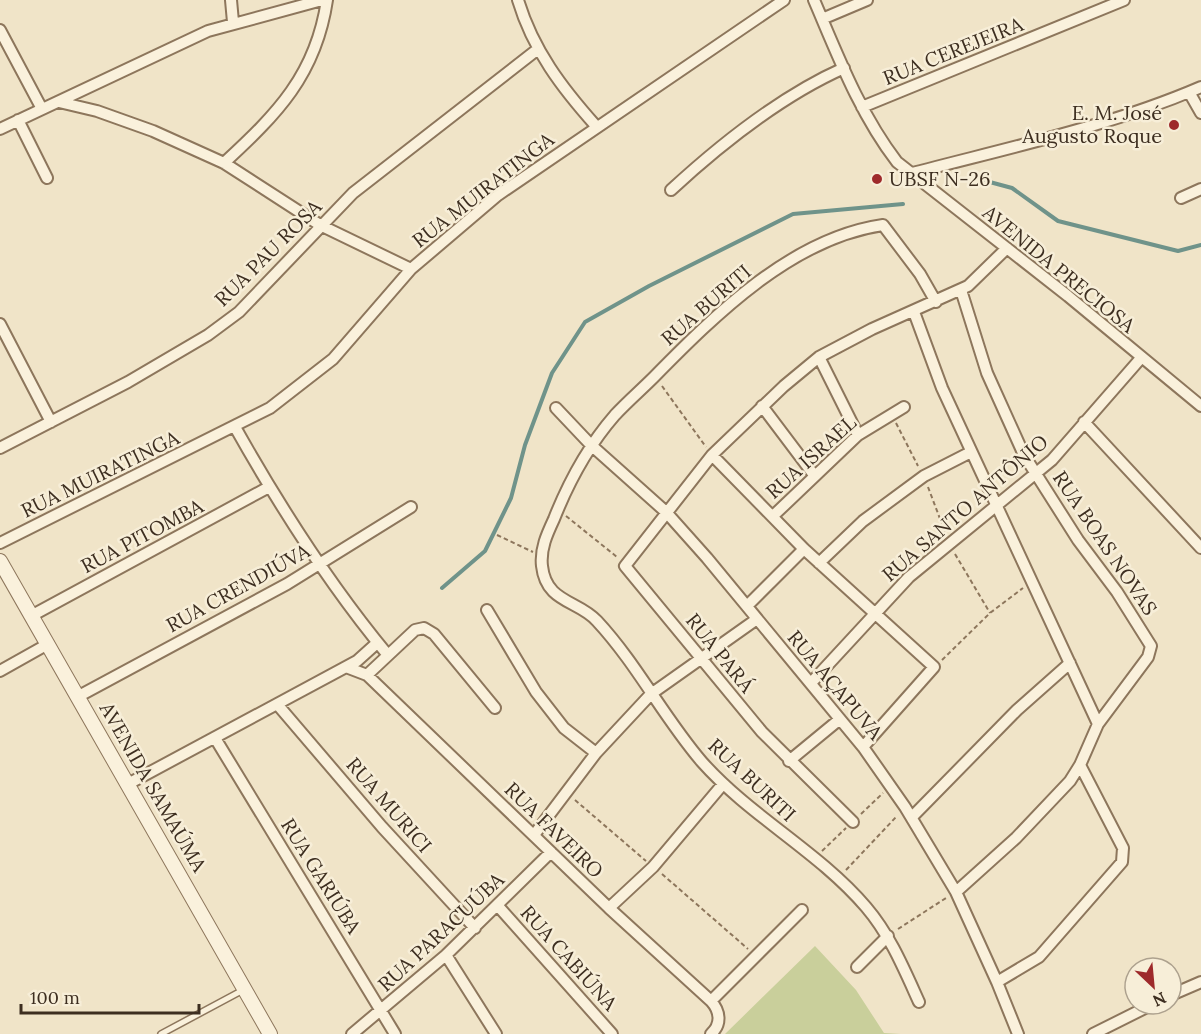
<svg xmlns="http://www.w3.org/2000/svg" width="1201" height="1034" viewBox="0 0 1201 1034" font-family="Lora,serif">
<rect width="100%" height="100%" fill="#f0e4c8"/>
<path fill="#c9cf9b" d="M815 946 856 990 884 1033 901 1034H725Z"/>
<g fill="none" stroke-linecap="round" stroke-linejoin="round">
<path stroke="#6f938a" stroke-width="4" d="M986 181 1012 188 1058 221 1178 251 1201 245
M442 588 485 551 511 498 525 445 552 373 585 322 649 286 793 214 903 204"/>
<g stroke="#8d765c" stroke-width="8">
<path id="service" d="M161 1034 245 989"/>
</g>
<g stroke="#8d765c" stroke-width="14">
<path id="minor" d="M231 0 233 22
M518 0C533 50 562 88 596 126
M814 0C838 56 860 114 897 162L1068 296 1201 406
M822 19 867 0
M0 30 42 109
M1189 92 1201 113
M59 102 97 111 153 131 224 163 320 225 411 269
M862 107 1124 0
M18 120 47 178
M0 129 208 31 322 0
M224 163C277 114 316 75 327 0
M909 174C1007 148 1108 127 1201 87
M671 190C722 143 781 96 844 68
M1181 198 1201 189
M914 312 942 388 1098 724
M0 324 51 422
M819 357 858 435
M762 406 814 475
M556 408 591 445 666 512 707 558 863 747 905 807 956 892 997 982 1018 1034
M1084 422 1201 548
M235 427C280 507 329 584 387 654
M0 448 128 382 208 335 239 312 353 193 538 49
M712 455 804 549 934 667 863 747
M773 516 858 435 904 407
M0 543 270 408 333 359 411 269 498 195 784 0
M819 563 863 521 924 476 971 452
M748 605 804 549
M487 610 536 692 564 728 596 753
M31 616 269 487
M346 667 367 675 609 908 711 1001C720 1011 722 1024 711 1034
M0 671 48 644
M367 675 415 630 424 628 434 634 495 708
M811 683 909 577 1052 460 1141 358
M79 696 287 584 411 507
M277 704 382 827 475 928
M215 738 395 1034
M789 761 840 719
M128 784 357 661 377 643
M912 817 1017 710 1070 663
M853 822 762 732 625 566 712 455 784 386 819 357 872 329 968 286 1007 248
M534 835 596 753 651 694 757 619
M956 892 1016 838 1070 781 1080 765 1098 724 1148 657 1151 646 1117 592 1078 540 1024 455 987 373 961 290
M498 906 612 1034
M609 908 653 867 723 784
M446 955 496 1034
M857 967 888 936
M997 982 1039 957 1122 862 1123 848 1080 765
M1171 995 1201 982
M711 1001 802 910
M919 1002C904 969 890 935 866 907 818 851 751 817 702 762 664 718 637 664 597 621 578 600 546 603 542 566 540 549 547 534 554 519 569 481 588 446 615 415 627 402 641 390 654 377 715 315 792 238 883 225L920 274 936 302
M352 1034 446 955 551 852
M1093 1034 1153 1004"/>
</g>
<g stroke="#8d765c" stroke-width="16">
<path id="tertiary" d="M0 561 270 1034"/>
</g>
<path stroke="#8d765c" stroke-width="2" stroke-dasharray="4.5 3" stroke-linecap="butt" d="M662 386 706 447
M896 423 918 466
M928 487 945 532
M566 516 617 557
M497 535 533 552
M955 554 990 613
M942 660 990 613 1023 588
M575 800 646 861
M861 814 883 793
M822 851 846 828
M846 870 897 816
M662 874 748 949
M898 929 946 898"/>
<use href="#service" stroke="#faf1dc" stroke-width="5"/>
<use href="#minor" stroke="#faf1dc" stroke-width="10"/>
<use href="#tertiary" stroke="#faf1dc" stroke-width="14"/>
</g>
<g fill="#9e2a2b" stroke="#f7eed8" stroke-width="2">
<circle cx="1174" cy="125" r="6"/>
<circle cx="877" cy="179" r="6"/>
</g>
<g text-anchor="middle" stroke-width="5" stroke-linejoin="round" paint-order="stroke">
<g font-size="20" fill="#3d2e20" stroke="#f7eed8">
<text transform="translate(953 51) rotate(-22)" y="7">RUA CEREJEIRA</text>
<text transform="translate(483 190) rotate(-38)" y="7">RUA MUIRATINGA</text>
<text transform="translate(268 253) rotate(-45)" y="7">RUA PAU ROSA</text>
<text transform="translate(1059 269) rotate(39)" y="7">AVENIDA PRECIOSA</text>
<text transform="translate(706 305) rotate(-41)" y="7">RUA BURITI</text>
<text transform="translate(811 457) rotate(-42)" y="7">RUA ISRAEL</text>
<text transform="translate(100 474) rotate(-26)" y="7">RUA MUIRATINGA</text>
<text transform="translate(965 508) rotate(-41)" y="7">RUA SANTO ANTÔNIO</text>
<text transform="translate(142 536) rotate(-28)" y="7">RUA PITOMBA</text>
<text transform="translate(1105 543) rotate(56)" y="7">RUA BOAS NOVAS</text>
<text transform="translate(238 588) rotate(-29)" y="7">RUA CRENDIÚVA</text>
<text transform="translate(720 653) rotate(51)" y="7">RUA PARÁ</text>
<text transform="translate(835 685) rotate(50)" y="7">RUA AÇAPUVA</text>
<text transform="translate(752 780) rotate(43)" y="7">RUA BURITI</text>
<text transform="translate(153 787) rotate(60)" y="7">AVENIDA SAMAÚMA</text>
<text transform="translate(389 805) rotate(49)" y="7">RUA MURICI</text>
<text transform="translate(554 830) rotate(44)" y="7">RUA FAVEIRO</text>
<text transform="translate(321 876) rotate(58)" y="7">RUA GARIÚBA</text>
<text transform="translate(441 932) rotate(-43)" y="7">RUA PARACUÚBA</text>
<text transform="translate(569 958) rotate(48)" y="7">RUA CABIÚNA</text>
</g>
<g font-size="20" fill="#3d2e20" stroke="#f7eed8" text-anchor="end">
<text x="1162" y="120">E. M. José<tspan x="1162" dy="23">Augusto Roque</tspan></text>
<text x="889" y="186" text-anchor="start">UBSF N-26</text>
</g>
</g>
<g transform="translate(1153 986) rotate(154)"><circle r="28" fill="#f7eed8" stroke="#ada18e" stroke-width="1.5"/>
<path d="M0-4.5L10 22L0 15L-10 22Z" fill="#9e2a2b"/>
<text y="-9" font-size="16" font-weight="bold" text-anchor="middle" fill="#3d2e20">N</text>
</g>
<path d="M21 1004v9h178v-9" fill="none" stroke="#3d2e20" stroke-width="3"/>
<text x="30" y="1004" font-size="18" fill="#3d2e20" stroke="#f7eed8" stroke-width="4.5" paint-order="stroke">100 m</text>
</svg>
